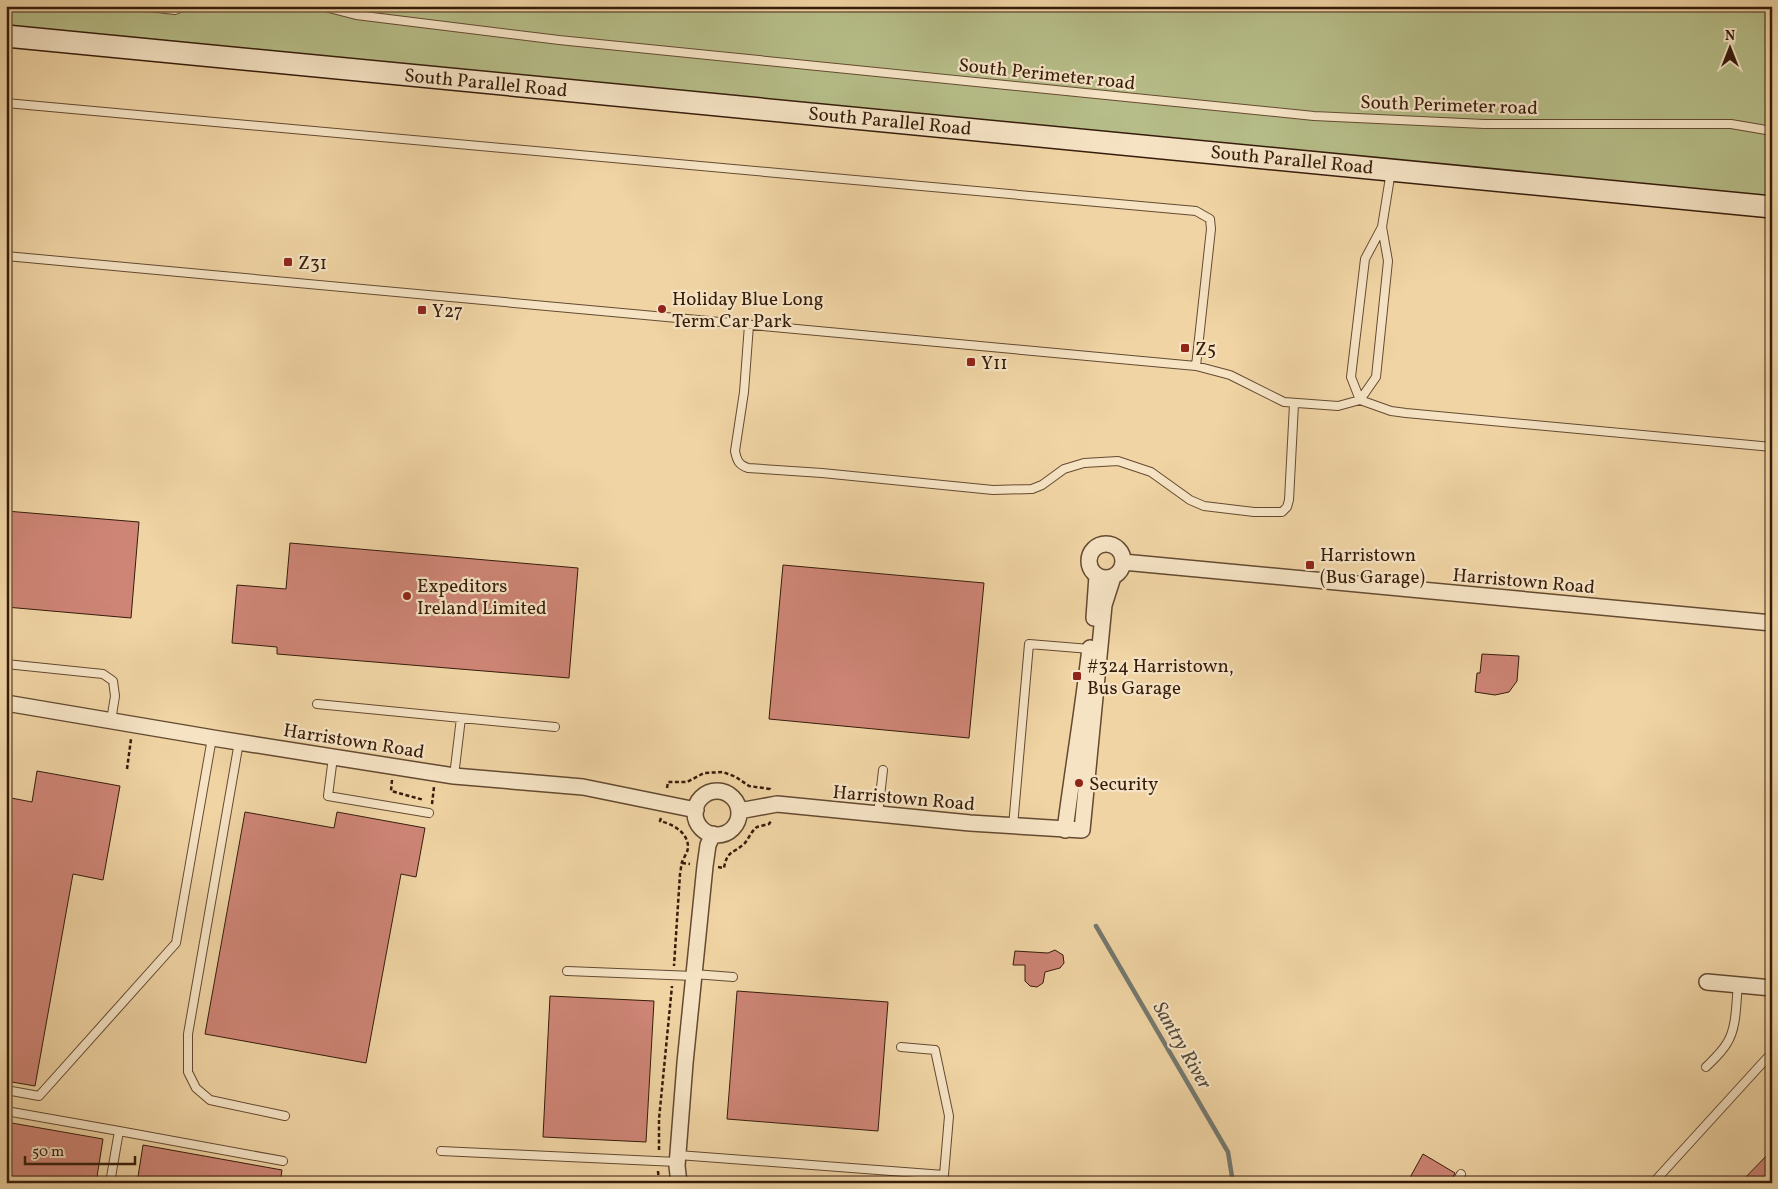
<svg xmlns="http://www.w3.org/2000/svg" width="1778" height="1189" viewBox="0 0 1778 1189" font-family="Vollkorn,serif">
<rect width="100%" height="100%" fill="#f0d4a4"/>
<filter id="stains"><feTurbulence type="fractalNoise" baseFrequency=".004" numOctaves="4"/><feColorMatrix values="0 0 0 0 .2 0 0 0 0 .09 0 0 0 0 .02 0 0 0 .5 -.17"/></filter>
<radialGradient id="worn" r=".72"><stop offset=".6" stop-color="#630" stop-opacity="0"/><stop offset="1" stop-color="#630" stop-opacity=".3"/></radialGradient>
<path fill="#b6bd88" stroke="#766c4a" d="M6 6H1772V199L6 26Z"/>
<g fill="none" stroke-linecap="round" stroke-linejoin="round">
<path stroke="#74786f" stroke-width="4.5" d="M1096 926 1228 1152 1233 1183"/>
</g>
<path fill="#ce8576" stroke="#361c0b" d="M6 511 139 522 131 618 6 607Z
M290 543 578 568 569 678 277 654V647L232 643 237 585 286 589Z
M783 565 984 583 969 738 769 719Z
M1482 654 1519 656 1517 681 1509 692 1495 695 1475 692 1477 673H1480Z
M37 771 120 786 103 880 73 874 35 1086 6 1081V797L32 802Z
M245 812 334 828 337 812 425 828 416 877 401 874 366 1063 205 1034Z
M1055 950 1063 955 1064 963 1060 968 1045 972 1043 983 1037 987 1030 986 1025 981V965H1013L1015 951 1048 953Z
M737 991 888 1002 878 1131 727 1119Z
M550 996 654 1001 646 1142 543 1137Z
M6 1122 103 1139 96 1183H6Z
M143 1145 282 1170 280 1183H137Z
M1772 1150V1183H1740Z
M1423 1154 1455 1173 1450 1183H1407Z"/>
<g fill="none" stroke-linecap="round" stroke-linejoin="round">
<g stroke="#644a31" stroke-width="10">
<path id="service" d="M140 6 175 10 184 6
M321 6 356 15 559 40 1314 116 1484 124H1731L1772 131
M6 103 1196 211 1210 219 1211 229 1196 366
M6 256 1196 366 1230 375 1284 402 1338 406 1360 400 1391 411 1406 413 1772 447
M749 325 744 392 735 451C737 461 739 465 748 468L822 473 993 490 1032 489 1042 485 1064 469 1084 463 1118 461 1151 472 1190 500 1204 506 1254 512H1282L1287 507 1289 500 1294 404
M1360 400 1376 377 1388 261 1382 227 1391 171
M1360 400 1351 377 1365 259 1382 227
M6 664 103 674 113 681 115 696 111 721
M317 704 555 727
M239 742 188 1034V1072L196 1088 210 1100 285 1116
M333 757 328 796 429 813
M454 776 461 718
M878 814 883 770
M1013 826 1029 644 1090 649
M567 971 694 976
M694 974 733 977
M1706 1067C1713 1060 1722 1052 1727 1043 1737 1028 1736 1002 1738 984
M6 1090 39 1096 176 943 212 738
M6 1111 119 1131
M441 1151 677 1162
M678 1155 944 1175 949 1116 935 1050 901 1047
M110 1183 119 1131 283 1161
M1456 1183 1461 1174
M1653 1183 1767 1058H1772"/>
</g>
<g stroke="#644a31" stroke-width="18">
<path id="minor" d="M1089 561a17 17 0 1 1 34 0a17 17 0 1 1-34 0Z
M1123 562 1772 623
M1094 618 1097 576
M6 703 219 739 454 776 583 787 696 810
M695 813a22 22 0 1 1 44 0a22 22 0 1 1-44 0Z
M739 811 777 804 970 823 1082 830 1104 605 1113 577
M1065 830C1073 769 1083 709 1090 648
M1707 982 1772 988
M679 1183 677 1166 685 1063 705 866 708 845 713 834"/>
</g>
<g stroke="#361c0b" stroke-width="24">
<g id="secondary">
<path id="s1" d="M6 36C595 93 1184 146 1772 207"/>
</g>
</g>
<path stroke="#361c0b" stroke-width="2.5" stroke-dasharray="4 2.5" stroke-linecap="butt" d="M127 769 131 739
M392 780 391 791 424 800
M667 788 668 782H687L704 773 723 772 736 777 749 786 770 789V790
M432 804 434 787
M661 818 660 821C672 824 688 832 688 847 688 852 684 857 682 862 681 865 681 870 680 874L674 966
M682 863 690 864
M718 867 724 868C727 851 732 854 744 844 749 839 751 831 757 827 760 826 765 825 769 824L771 821
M659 1150V1119L672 986
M658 1171 659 1183"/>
<use href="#service" stroke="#f5e3c4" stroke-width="8"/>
<use href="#minor" stroke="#f5e3c4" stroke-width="15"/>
<use href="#secondary" stroke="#f5e3c4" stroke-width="21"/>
</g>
<g fill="#8f2418" stroke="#f5e3c4" stroke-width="2">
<rect x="283" y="257" width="10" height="10" rx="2.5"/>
<circle cx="662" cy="309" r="5"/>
<rect x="417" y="305" width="10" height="10" rx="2.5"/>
<rect x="1180" y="343" width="10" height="10" rx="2.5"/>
<rect x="966" y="357" width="10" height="10" rx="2.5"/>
<rect x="1305" y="560" width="10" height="10" rx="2.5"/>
<circle cx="407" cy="596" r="5"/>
<rect x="1072" y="671" width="10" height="10" rx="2.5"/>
<circle cx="1079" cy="783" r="5"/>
</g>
<g text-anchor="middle" stroke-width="4.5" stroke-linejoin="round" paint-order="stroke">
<g font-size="19" fill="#361c0b" stroke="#f5e3c4">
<text transform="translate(1047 73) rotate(6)" y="7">South Perimeter road</text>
<text dy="7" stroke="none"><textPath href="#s1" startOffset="482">South Parallel Road</textPath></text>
<text transform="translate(1449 104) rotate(2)" y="7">South Perimeter road</text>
<text dy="7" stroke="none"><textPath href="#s1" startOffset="888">South Parallel Road</textPath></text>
<text dy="7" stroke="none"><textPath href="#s1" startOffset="1292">South Parallel Road</textPath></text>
<text transform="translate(1524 580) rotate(5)" y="7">Harristown Road</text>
<text transform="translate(354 740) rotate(9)" y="7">Harristown Road</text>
<text transform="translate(904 797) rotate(5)" y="7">Harristown Road</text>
</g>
<g font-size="19" fill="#361c0b" stroke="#f5e3c4" text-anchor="start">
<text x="298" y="269">Z31</text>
<text x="672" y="305">Holiday Blue Long<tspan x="672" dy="22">Term Car Park</tspan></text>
<text x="432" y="317">Y27</text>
<text x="1195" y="355">Z5</text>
<text x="981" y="369">Y11</text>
<text x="1320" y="561">Harristown<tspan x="1320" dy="22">(Bus Garage)</tspan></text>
<text x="417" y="592">Expeditors<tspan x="417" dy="22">Ireland Limited</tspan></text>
<text x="1087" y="672">#324 Harristown,<tspan x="1087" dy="22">Bus Garage</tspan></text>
<text x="1089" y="790">Security</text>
</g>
<g font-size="20" font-style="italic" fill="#554a3d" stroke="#f5e3c4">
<text transform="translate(1183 1045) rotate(60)" y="7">Santry River</text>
</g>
</g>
<rect width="1778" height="1189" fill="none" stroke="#f0d4a4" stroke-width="25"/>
<rect x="8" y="8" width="1763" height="1174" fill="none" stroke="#361c0b" stroke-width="2.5"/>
<rect x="12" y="12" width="1753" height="1164" fill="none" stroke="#361c0b"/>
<g transform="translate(1730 48)" stroke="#f5e3c4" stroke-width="4" paint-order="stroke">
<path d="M0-4L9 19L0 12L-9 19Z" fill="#361c0b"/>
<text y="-8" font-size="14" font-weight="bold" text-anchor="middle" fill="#361c0b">N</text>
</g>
<path d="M25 1156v8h110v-8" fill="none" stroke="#361c0b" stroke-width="2.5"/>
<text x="32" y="1156" font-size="15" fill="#361c0b" stroke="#f5e3c4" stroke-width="4" paint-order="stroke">50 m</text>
<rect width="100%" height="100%" filter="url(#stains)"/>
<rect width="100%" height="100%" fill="url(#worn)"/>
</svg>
